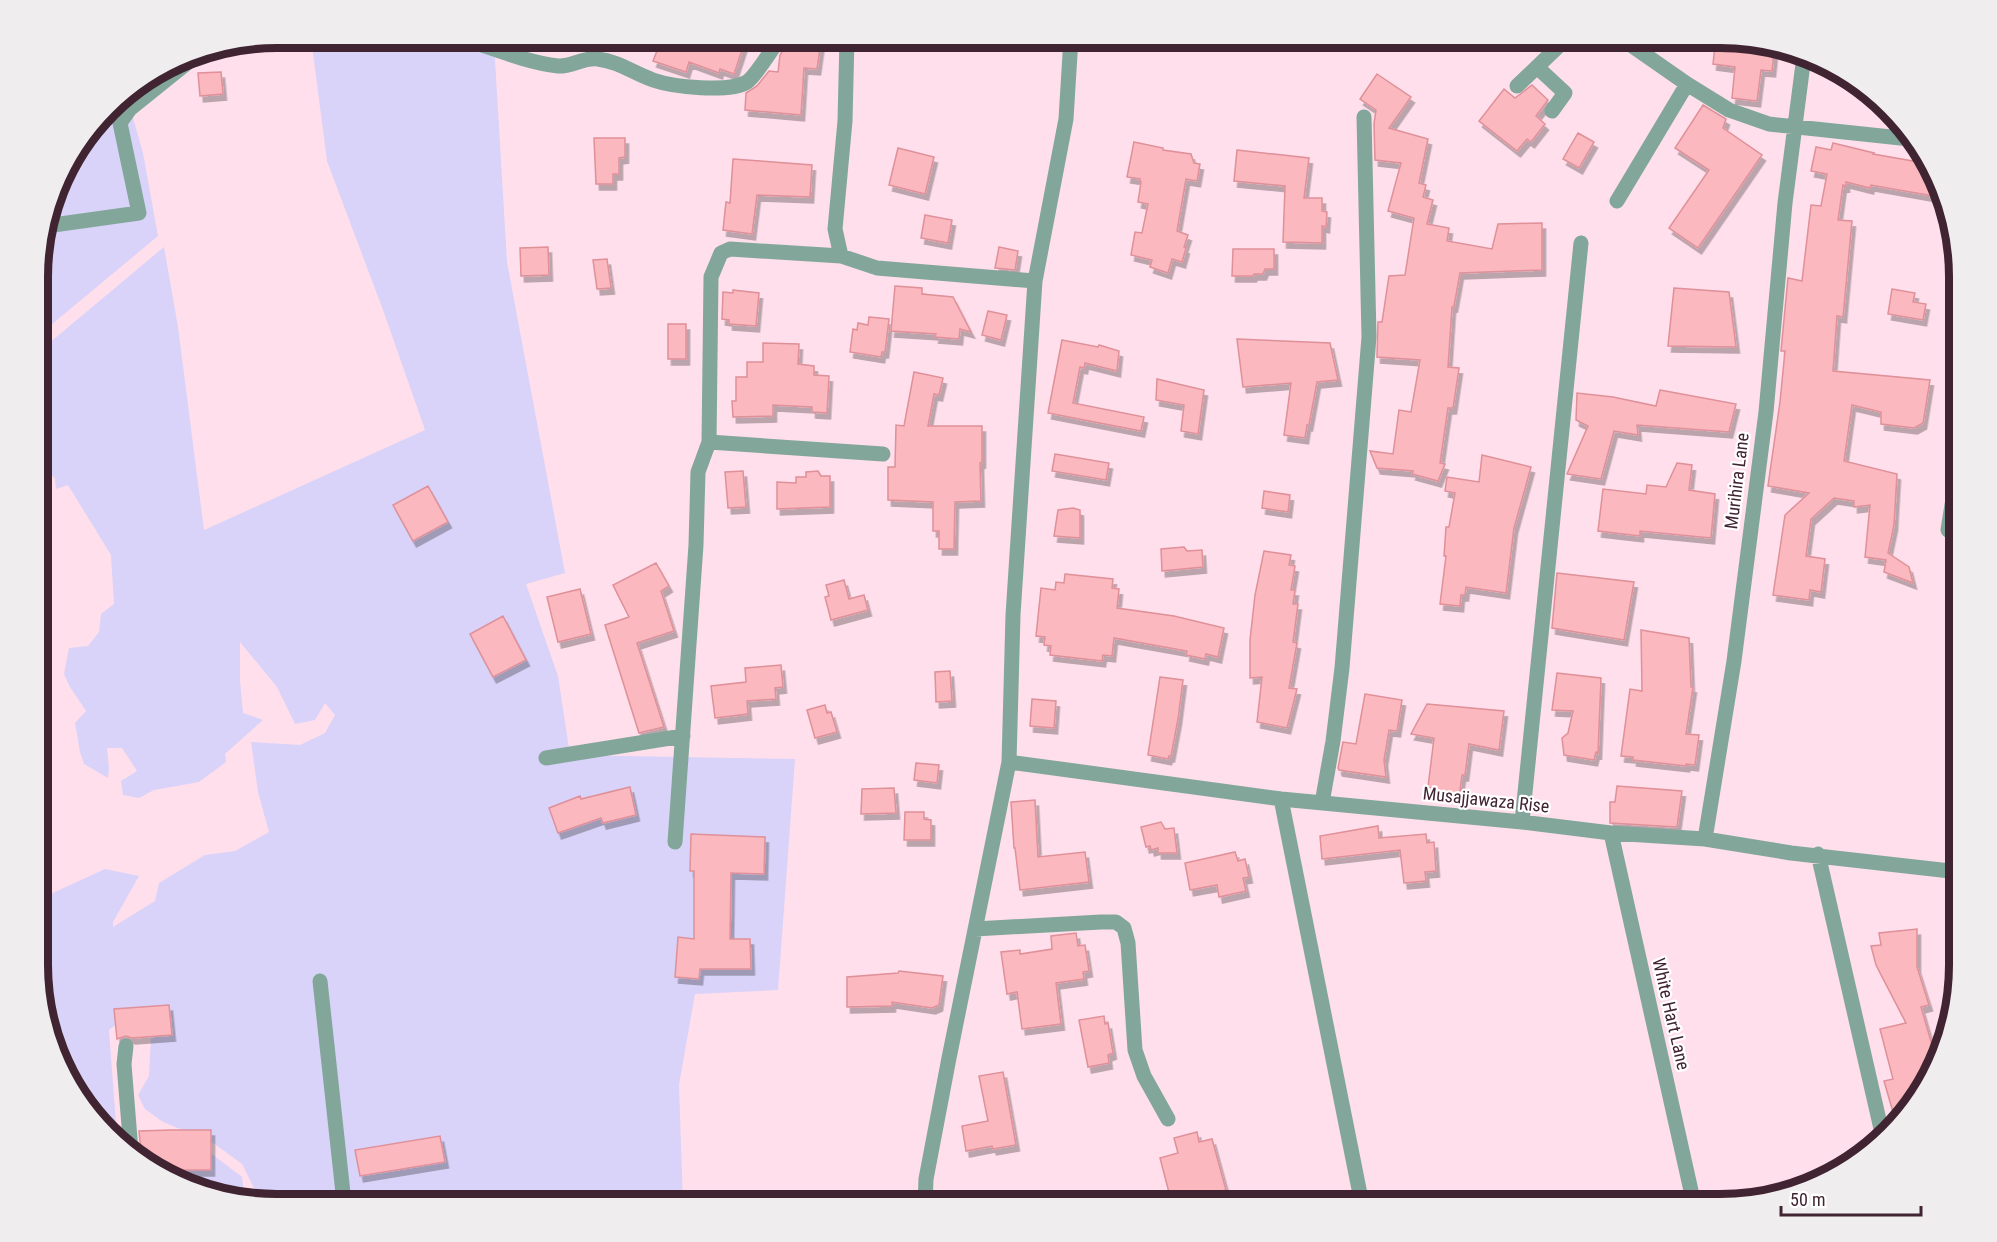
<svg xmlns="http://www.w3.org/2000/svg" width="1997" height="1242" viewBox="0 0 1997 1242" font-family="'Roboto Condensed',sans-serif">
<defs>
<filter id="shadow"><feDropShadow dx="3.5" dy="6" stdDeviation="0" flood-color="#0004"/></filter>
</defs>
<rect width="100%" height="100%" fill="#ffdfeb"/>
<path fill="#d9d3f9" d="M311 38H458L494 43 507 262 565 573 526 584 558 676 570 755 795 759 778 990 695 994 679 1085 683 1204H277L261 1202 242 1164 212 1142 163 1122 145 1109 138 1095 149 1076 151 1037 130 1013 109 1030 117 1137 78 1098 40 996V897H44L105 869 139 876 113 922V927L155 901 159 883 205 855 235 851 269 832 258 792 251 742 300 745 325 733 335 715 325 703 315 720 295 724 277 687 240 642V681L243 713 263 720 225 754 226 762 199 782 154 790 139 798 123 795 121 781 137 771 122 748H107L109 768 108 778 84 764 80 752 75 723 86 711 70 687 64 674 69 648 88 646 99 632 101 614 114 604 111 555 68 485 56 489 55 479 40 461V361L48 344 164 247 178 327 204 530 425 430 383 310 327 161Z
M126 93 143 153 158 236 45 330 40 314V246L62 171 119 97Z
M204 1148 242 1177 244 1194 239 1199 215 1196 158 1170 152 1164Z"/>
<path fill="#fbb8bf" stroke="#df9099" stroke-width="1.5" filter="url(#shadow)" d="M662 38H746L734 74 720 69 719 73 689 62 686 72 653 61Z
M790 38H815V41H821L817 69 804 68 801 115 745 110 746 93 757 86 769 71 778 72 780 55Z
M1715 45 1774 52 1772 71 1761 70 1757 101 1732 98 1735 67 1713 64Z
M221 72 223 94 200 96 198 73Z
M1377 74 1411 97 1389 128 1428 139 1419 183 1426 185 1423 197 1433 200 1427 224 1449 228 1447 241 1492 249 1498 224 1542 223V270L1460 273 1454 306 1452 307 1448 367 1459 368 1453 408H1448L1440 463 1445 464 1438 481 1412 474 1413 471 1377 468 1370 451 1393 454 1399 410 1411 412 1420 360 1377 357 1378 322H1382L1389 276 1405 275 1414 218 1388 211 1401 163 1375 160 1374 124 1376 110 1360 99Z
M1532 85 1548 100 1536 116 1545 124 1531 142 1527 139 1517 151 1479 121 1504 89 1515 98Z
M1703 105 1726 119 1723 128 1762 155 1698 248 1669 228 1709 170 1675 148Z
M1578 133 1594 142 1579 168 1563 159Z
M594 138H625V157L619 158V174H613V184H596Z
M1134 142 1163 148V150L1191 154 1194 163 1200 164 1197 181 1186 179 1177 231 1188 235 1184 247 1186 248 1182 262 1172 259 1168 273 1150 267 1152 260 1131 255 1135 232 1142 233 1148 204 1138 202 1141 182H1140V179L1127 177Z
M1833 143 1874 153 1873 154 1913 161V157L1928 159 1939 197 1871 185 1870 188 1846 182V186L1843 185 1838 220 1852 221 1843 317 1837 316 1833 371 1930 380 1923 423 1914 428 1881 424V412L1852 405 1844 461 1897 474 1894 525 1888 553 1909 567 1913 583 1884 572 1886 560 1865 557 1870 505 1854 507V501L1834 498 1811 519 1806 556 1825 559 1821 592 1810 590 1809 600 1773 595 1785 515 1809 493 1768 486 1780 402 1785 351H1781L1788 278 1802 281 1811 205 1821 206 1827 174 1811 171 1816 147 1831 150Z
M898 148 934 157 925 194 889 185Z
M1237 150 1309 158 1304 198H1322V211L1327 212 1326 227 1322 226V243L1283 242 1285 186 1234 181Z
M733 159 812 165 810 197 757 195 752 234 723 230 726 202 730 203Z
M925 215 952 220 948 243 921 238Z
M548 247 549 275 521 276 520 248Z
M999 247 1018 251 1015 270 995 268Z
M1233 249H1274V269H1265L1263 274H1254L1253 276H1232Z
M607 259 611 288 597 289 593 260Z
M895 286 922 288V294L953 297 971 332 960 329 959 339 935 337 936 334 891 331Z
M1674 288 1729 292 1736 347 1668 346Z
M1892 289 1915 293 1913 302 1926 304 1923 320 1888 314Z
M733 290 759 293 756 326 729 324V320L722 319 723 292 733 293Z
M988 311 1007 315 1001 340 982 335Z
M869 317 889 319 885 352H882L881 357 850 352 853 329 857 330 858 323 868 325Z
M668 324H686V359H668Z
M1237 339 1330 343 1338 380 1317 382 1309 425H1307L1305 438 1284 435 1291 383 1243 387Z
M1062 340 1098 347 1099 345 1119 351 1117 371 1085 363 1084 368 1080 367 1073 403 1144 417 1141 431 1048 413Z
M763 343 799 344 798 364 814 366V375L829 376 827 413 812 412V407L773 405V416L733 417 732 401H736V377H747V362H763Z
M914 372 943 378 939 395 934 394 928 426H982V462L980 463 981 501 955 502 954 549H939V531H933V502L888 500V467H895L896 425 904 426Z
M1157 379 1204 390 1198 434 1181 431 1184 405 1156 400Z
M1660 390 1736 404 1729 432 1637 425 1638 435 1614 431 1601 479 1567 474 1588 426 1576 420 1577 393 1613 397 1656 406Z
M1055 454 1109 463 1106 480 1052 471Z
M1482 455 1531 467 1514 528 1506 593 1466 587 1465 595H1461L1460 606 1440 604 1446 556H1444L1446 527H1449L1455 493 1445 491 1447 477 1479 482Z
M1677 463 1692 465 1689 490 1715 494 1711 538 1640 531V536L1598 531 1603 489 1646 494 1647 485 1666 487Z
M743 471 746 507 728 508 725 472Z
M818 471 821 476H830V507L777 509V482L796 483V477H806V472Z
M428 486 448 522 413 541 393 505Z
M1264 491 1290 495 1288 512 1262 508Z
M1073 508 1080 510V538L1054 536 1058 510Z
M1184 547 1187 551 1202 550 1203 567 1162 571 1161 549Z
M1264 551 1291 555 1289 565 1295 566 1291 590H1295L1293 604H1298L1293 642 1297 643 1289 688 1297 689 1287 728 1257 722 1262 677 1250 678V640L1255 595Z
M656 563 669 586 661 591 674 631 637 643 664 727 639 733 605 625 629 617 613 585Z
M1557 573 1634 582 1624 640 1552 628Z
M1065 574 1113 579 1112 588 1119 589 1117 608 1174 616 1224 628 1218 657 1206 654 1205 659 1186 655 1187 651 1114 638 1112 656 1103 655 1102 661 1050 655 1051 646 1044 645 1045 637 1036 636 1041 588 1055 590 1056 582 1064 583Z
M844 580 849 599 864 595 868 610 831 620 825 597 829 596 826 585Z
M580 589 591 634 558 642 547 597Z
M503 616 526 660 493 677 470 634Z
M1641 630 1689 638 1691 687H1693L1686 734 1699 735 1695 765 1686 764V766L1633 760V757L1621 756 1630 689 1642 691Z
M781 665 783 687 775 688 776 699 747 701 748 714 715 718 711 686 746 682 745 668Z
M950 671 952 701 936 702 935 672Z
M1557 673 1601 678 1598 753 1596 752 1594 760 1564 755 1562 738 1568 733 1573 711 1552 710Z
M1160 677 1183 680 1178 719 1171 756H1169L1168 759 1148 755Z
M1365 694 1402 700 1397 731 1389 730 1384 760 1386 777 1339 770 1338 768 1343 742 1356 744Z
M1032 699 1056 701 1054 728 1030 726Z
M1427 704 1504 711 1499 750 1469 744 1465 775H1462L1459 798 1436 795 1437 789 1428 787 1434 738 1411 734Z
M825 705 827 713 831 712 837 732 815 738 807 710Z
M916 763 939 765 937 783 914 780Z
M1617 786 1682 791 1677 827 1610 823V802H1615Z
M630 787 636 815 603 823 601 818 558 833 549 808 580 796 581 799Z
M894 788 896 813 861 814 862 789Z
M1035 800 1038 857 1085 852 1089 882 1020 890 1015 848H1014L1011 802Z
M905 812H924V819L931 820V840H904Z
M1161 822 1165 829 1174 828 1177 853H1158V848L1151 850 1150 846 1146 847 1141 827Z
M1378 826 1379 838 1426 834 1427 843 1434 842 1436 871 1425 872 1426 881 1404 883 1400 850 1322 859 1320 836Z
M691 834 765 837 764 874 731 873 730 939H750L751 969H700L699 979 675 977 678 937 694 939V871H690Z
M1235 852 1238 861 1245 859 1249 877 1243 878 1246 891 1219 897 1217 885 1190 890 1185 863Z
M1917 929V967L1929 1005 1921 1007 1937 1062 1919 1098 1907 1109 1893 1112 1884 1081 1893 1079 1880 1029 1906 1023 1876 965 1871 946 1881 945 1879 933Z
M1076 933 1078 946 1085 945 1089 971 1083 972 1084 979 1056 983 1061 1024 1022 1029 1017 992 1007 994 1001 952 1020 950V954L1052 949 1051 936Z
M899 971 943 976 939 1005 932 1008 892 1002V1006L847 1007V977L898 973Z
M169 1005 172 1035 132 1038 126 1036 117 1039 114 1009Z
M1104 1016 1105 1024 1108 1023 1113 1053 1108 1055 1109 1063 1088 1067 1079 1020Z
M1003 1072 1016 1145 993 1149 992 1146 966 1151 962 1126 988 1121 979 1076Z
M171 1130H211V1170H169V1166L149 1167 138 1158 141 1151 139 1131Z
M1197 1132 1199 1142 1212 1139 1226 1190 1208 1195 1211 1204H1172L1160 1158 1178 1153 1174 1138Z
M440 1136 445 1162 360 1176 355 1150Z"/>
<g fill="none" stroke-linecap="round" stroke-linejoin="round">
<path stroke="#82a79a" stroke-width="15" d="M461 38C493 48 525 62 558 66 571 67 584 57 598 59 620 62 633 73 653 80 673 87 729 93 747 82 756 76 773 47 780 38
M1621 38 1687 84 1729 110 1769 124 1910 139
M1537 67 1565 93 1552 111
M1517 86 1567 38
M1617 201 1687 84
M46 226 139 213 120 123 130 109 186 64 189 55
M841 256 835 229 845 121 847 38
M709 442 883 454
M1948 530 1959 461
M546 758 683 736
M1009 762 1281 799 1522 822 1611 833 1705 839 1791 853 1959 872
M1281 799 1362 1204
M1322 803 1333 741 1342 668 1369 337 1364 117
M1522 822 1581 243
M1611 833 1694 1204
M1705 839 1734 661 1766 412 1785 203 1804 56
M675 842 696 545 698 472 709 442 711 277 721 253 730 249 841 256 877 268 1035 281
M1818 854 1882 1133
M975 929 1101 922H1116L1124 928 1128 943 1135 1050 1144 1076 1168 1119
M320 981 343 1193 346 1204
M126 1046 124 1064 131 1151
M925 1204 926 1179 949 1058 1009 762 1013 615 1035 281 1066 119 1071 38"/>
</g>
<g text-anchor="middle" stroke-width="4.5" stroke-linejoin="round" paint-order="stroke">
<g font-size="18" fill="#412431" stroke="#fff">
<text transform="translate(1737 481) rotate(-83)" y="6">Murihira Lane</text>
<text transform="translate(1486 800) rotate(6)" y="6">Musajjawaza Rise</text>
<text transform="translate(1671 1014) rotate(77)" y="6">White Hart Lane</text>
</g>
</g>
<path d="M0 0H1997V1242H0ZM277 48H1720A229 229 0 0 1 1949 277V965A229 229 0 0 1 1720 1194H277A229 229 0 0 1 48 965V277A229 229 0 0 1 277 48Z" fill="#f0edef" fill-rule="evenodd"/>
<path fill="none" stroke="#412431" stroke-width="8" d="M277 48H1720A229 229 0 0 1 1949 277V965A229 229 0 0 1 1720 1194H277A229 229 0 0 1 48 965V277A229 229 0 0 1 277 48Z"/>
<path d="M1781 1206v9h140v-9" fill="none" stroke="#412431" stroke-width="3"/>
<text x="1790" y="1206" font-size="18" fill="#412431" stroke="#ffffff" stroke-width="4.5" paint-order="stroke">50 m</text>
</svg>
